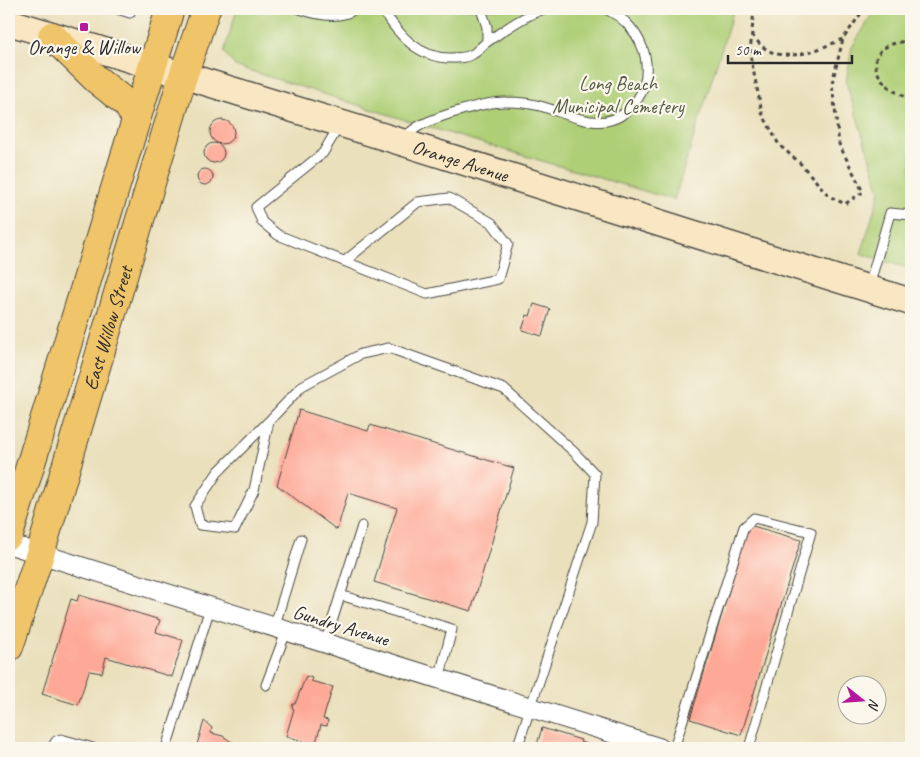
<svg xmlns="http://www.w3.org/2000/svg" width="920" height="757" viewBox="0 0 920 757" font-family="Caveat,sans-serif">
<rect width="100%" height="100%" fill="#fbf7ec"/>
<filter id="ink" filterUnits="userSpaceOnUse"><feTurbulence type="fractalNoise" baseFrequency=".02" numOctaves="2"/><feDisplacementMap in="SourceGraphic" scale="10" xChannelSelector="R" yChannelSelector="G"/><feConvolveMatrix kernelMatrix="1 2 1 2 8 2 1 2 1" color-interpolation-filters="sRGB"/></filter>
<filter id="wash" filterUnits="userSpaceOnUse"><feTurbulence type="fractalNoise" baseFrequency=".0096" numOctaves="4" result="noise"/><feDisplacementMap in="SourceGraphic" scale="20" xChannelSelector="R" yChannelSelector="G"/><feGaussianBlur stdDeviation="1.12" result="paint"/><feColorMatrix in="noise" values="0 0 0 0 0 0 0 0 0 0 0 0 0 0 0 0 0 1.4 0 .05"/><feComposite in="paint" operator="in"/></filter>
<g filter="url(#wash)">
<rect width="100%" height="100%" fill="#eae0bc"/>
<path fill="#afcf77" stroke="#6d7d51" d="M237 9H734L674 200 421 125 235 66 224 52Z
M876 9H911V269L861 254 880 191 846 82 852 47Z"/>
<g id="blocks">
<path fill="#fea997" d="M210 132a12 12 0 1 1 24 0a12 12 0 1 1-24 0Z
M204 153a10 10 0 1 1 20 0a10 10 0 1 1-20 0Z
M197 177a8 8 0 1 1 16 0a8 8 0 1 1-16 0Z
M534 304 550 309 542 336 522 330 527 315 530 316Z
M299 410 368 431 370 425 514 468 471 611 374 582 397 508 348 493 337 530 277 485Z
M749 525 801 540 741 735 690 719Z
M79 595 160 620 156 632 183 640 172 677 106 657 102 673 89 671 78 705 42 694 71 599 77 601Z
M306 676 312 678 311 681 333 687 323 719 328 720 327 726 321 725 315 745 286 736 294 709 292 708 293 704H295Z
M204 721 212 728 211 733 223 736 240 748H196Z
M542 728 581 740 580 742 599 748H536Z"/>
</g>
</g>
<g filter="url(#ink)">
<use href="#blocks" fill-opacity="0" stroke="#484641" stroke-width="1"/>
<g fill="none" stroke-linecap="round" stroke-linejoin="round">
<g stroke="#484641" stroke-width="11">
<path id="lane" d="M117 9 130 13
M300 9C317 15 339 20 355 9
M382 9C398 34 418 58 450 58 458 58 466 58 473 54 478 51 482 45 487 42 504 30 525 15 544 9
M481 9 487 27V42
M339 126 323 153 256 207 262 222 278 235 427 294 498 279 508 244 492 223 449 198 418 202 345 261
M403 138C409 133 415 128 421 125 439 116 487 101 506 102 517 102 529 103 540 106 574 115 609 139 637 100 646 87 648 72 645 56 640 35 625 17 605 9
M869 286 890 213 911 215
M269 421 218 472 195 506 200 525 235 529 254 490 269 421 302 386 361 354 389 348 504 389 574 452 595 474 592 522 517 748
M340 595 452 629 439 679
M274 628 301 539
M325 644 362 526
M266 685 286 632
M52 748 56 741 61 739 93 748
M166 748 210 608
M674 748 744 527 754 518 811 532 749 748"/>
</g>
<g stroke="#484641" stroke-width="21">
<path id="street" d="M9 544 660 748"/>
</g>
<g stroke="#484641" stroke-width="29">
<g id="secondary">
<path id="s1" d="M9 22 398 141 911 302"/>
</g>
</g>
<g stroke="#484641" stroke-width="30">
<g id="primary">
<path d="M52 36 96 79 126 103 136 118"/>
<path d="M9 535 170 9"/>
<path id="s2" d="M9 647 40 554 183 76 206 9"/>
</g>
</g>
<path stroke="#484641" stroke-width="3" stroke-dasharray="4 4" stroke-linecap="butt" d="M754 9 750 54 762 113 779 145 799 162 829 196 845 204 863 192 839 144 832 83 843 39 864 9
M752 35C756 40 761 46 766 49 789 64 821 48 843 39
M911 41C857 43 871 86 911 99"/>
<use href="#lane" stroke="#fff" stroke-width="9"/>
<use href="#street" stroke="#fff" stroke-width="19"/>
<use href="#secondary" stroke="#f9e7c3" stroke-width="26"/>
<use href="#primary" stroke="#f0c469" stroke-width="28"/>
</g>
</g>
<rect fill="#b5179e" stroke="#fbf7ec" stroke-width="2" x="79" y="22" width="10" height="10" rx="2.5"/>
<g text-anchor="middle" stroke-width="4.5" stroke-linejoin="round" paint-order="stroke">
<g font-size="20" fill="#2b2b2b" stroke="#fbf7ec">
<text x="84" y="54">Orange &amp; Willow</text>
</g>
<g font-size="20" fill="#535c42" stroke="#fbf7ec">
<text x="618" y="90">Long Beach<tspan x="618" dy="23">Municipal Cemetery</tspan></text>
</g>
<g font-size="20" fill="#2b2b2b" stroke="#fbf7ec">
<text dy="7" stroke="none"><textPath href="#s1" startOffset="472">Orange Avenue</textPath></text>
<text dy="7" stroke="none"><textPath href="#s2" startOffset="334">East Willow Street</textPath></text>
<text transform="translate(341 625) rotate(17)" y="7">Gundry Avenue</text>
</g>
</g>
<rect width="920" height="757" fill="none" stroke="#fbf7ec" stroke-width="30"/>
<g transform="translate(862 700) rotate(107)"><circle r="24" fill="#fbf7ec" stroke="#a8a59f"/>
<path d="M0-4L9 19L0 12L-9 19Z" fill="#b5179e"/>
<text y="-8" font-size="14" font-weight="bold" text-anchor="middle" fill="#2b2b2b">N</text>
</g>
<path d="M728 55v8h124v-8" fill="none" stroke="#2b2b2b" stroke-width="2.5"/>
<text x="735" y="55" font-size="15" fill="#2b2b2b" stroke="#fbf7ec" stroke-width="4" paint-order="stroke">50 m</text>
</svg>
